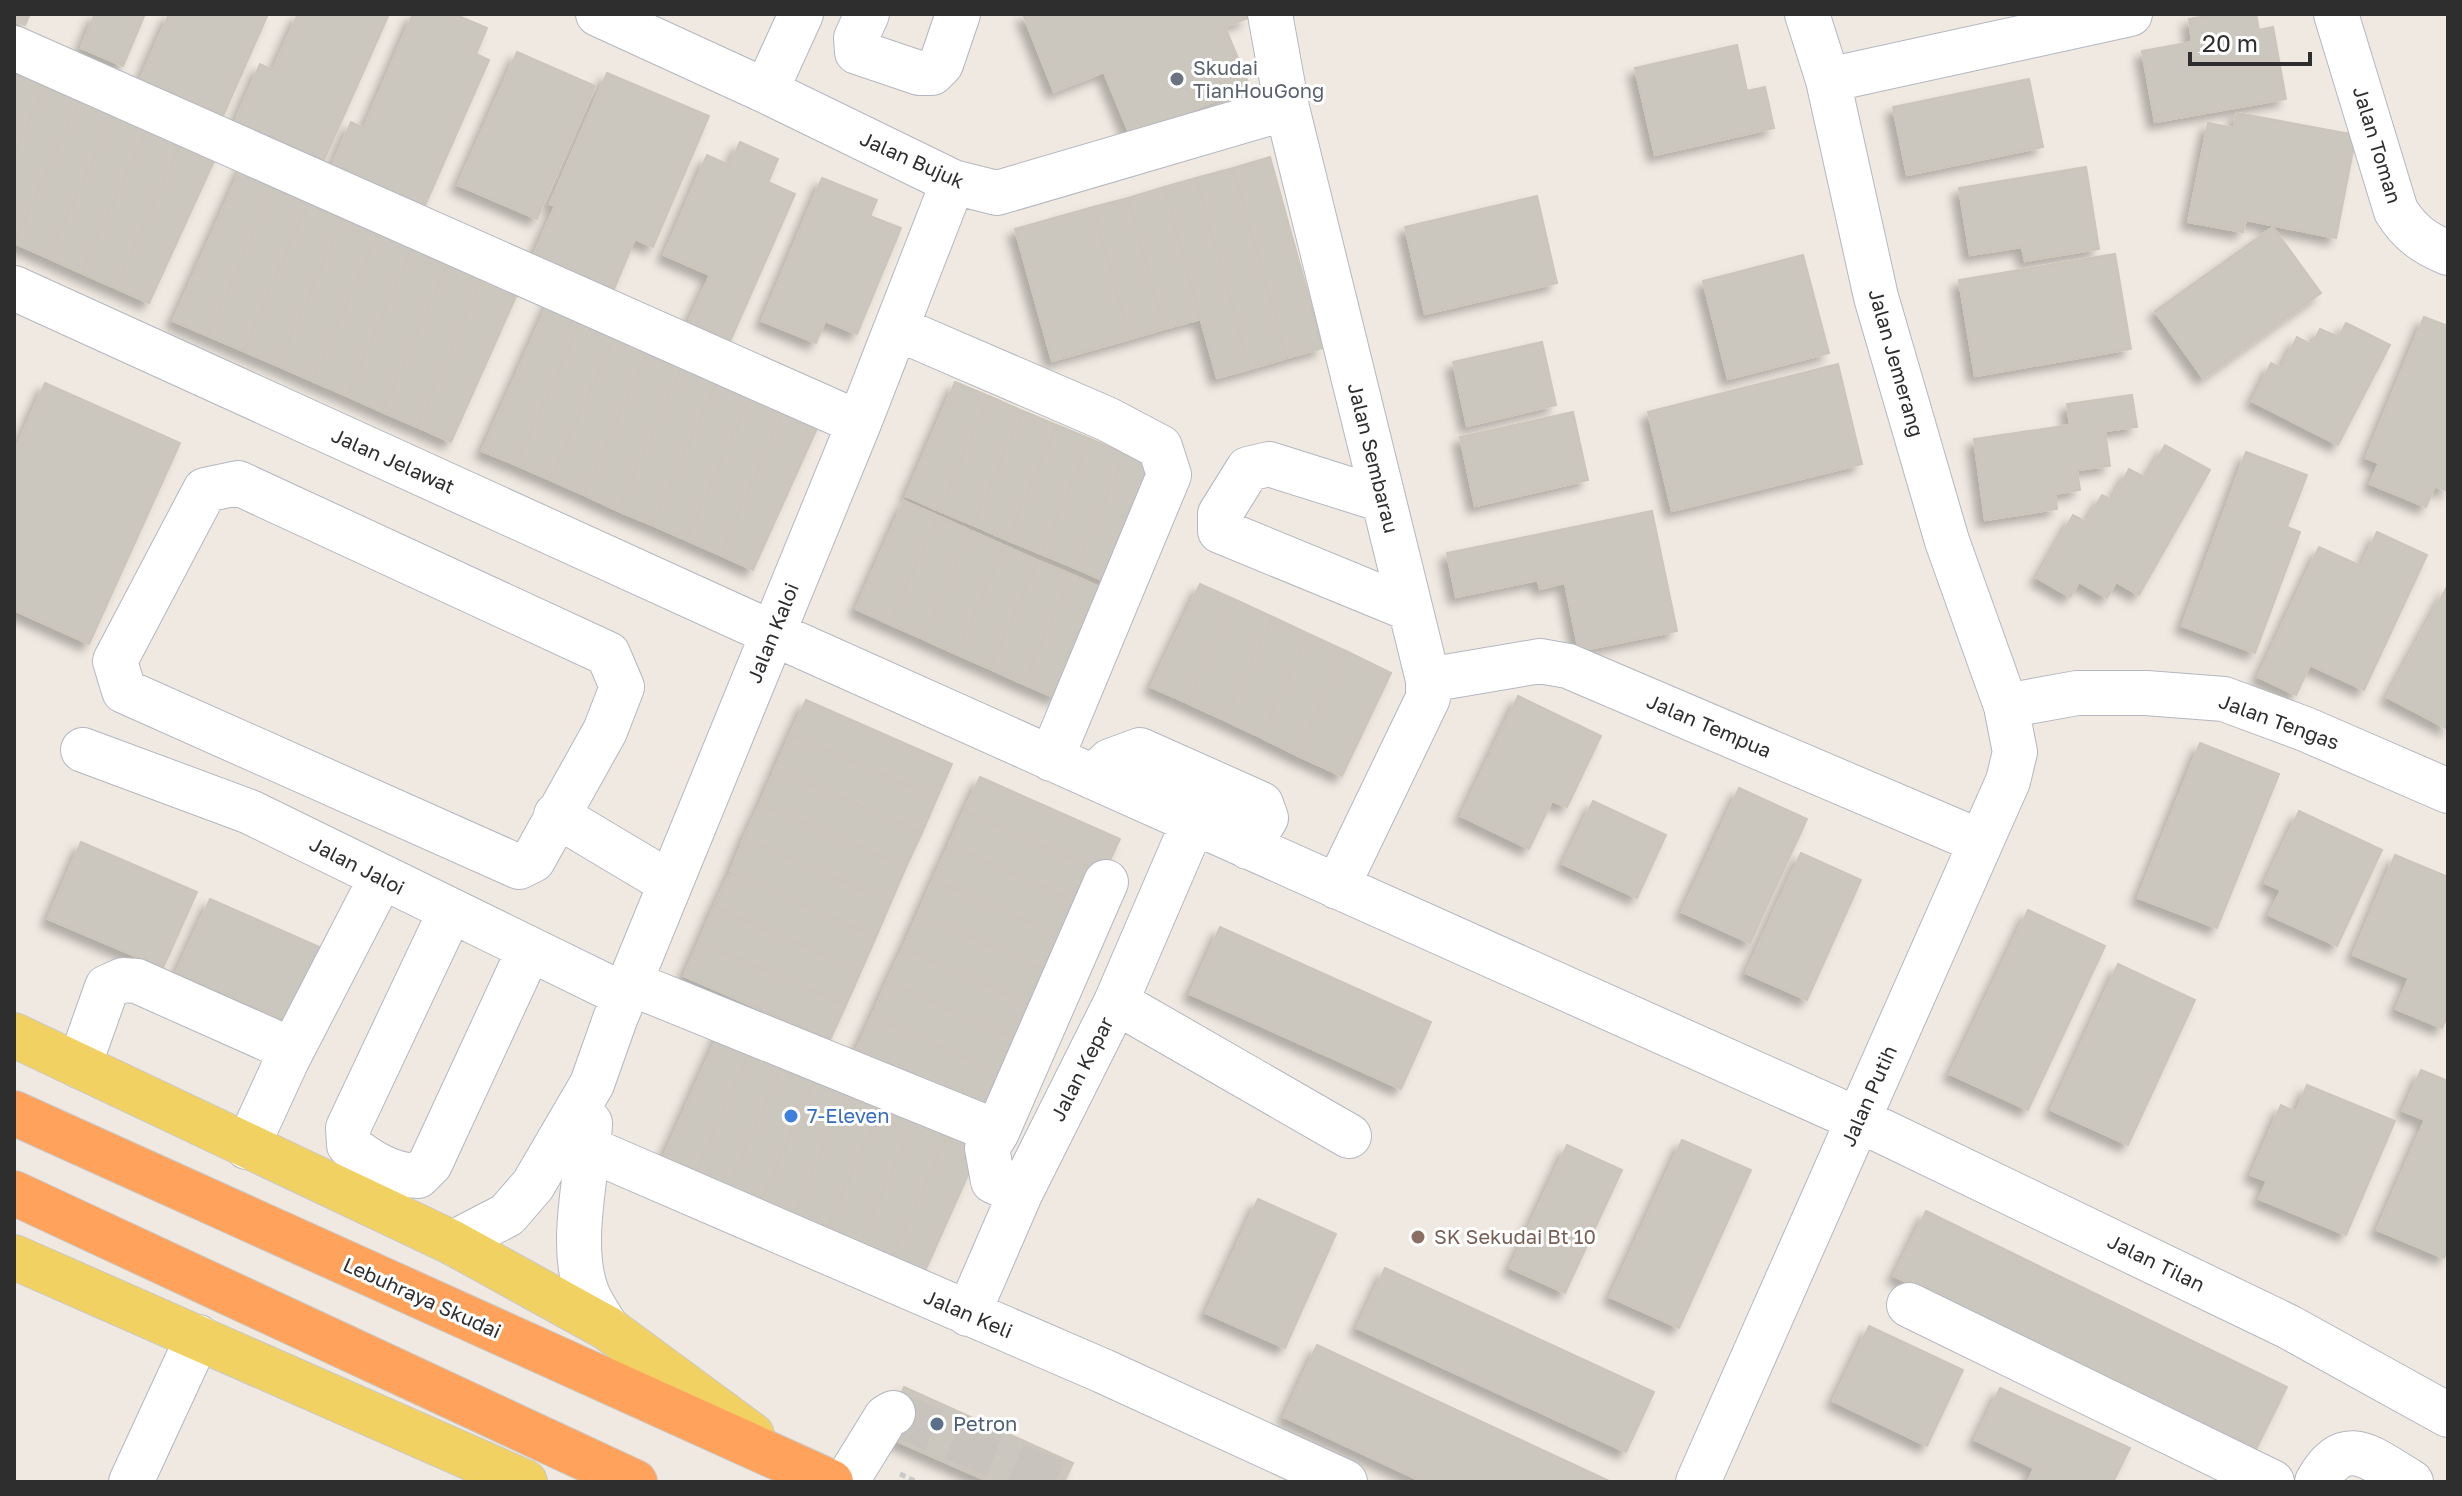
<svg xmlns="http://www.w3.org/2000/svg" width="2462" height="1496" viewBox="0 0 2462 1496" font-family="'Golos Text',sans-serif">
<defs>
<filter id="shadow"><feDropShadow dx="-7" dy="7" stdDeviation="4" flood-color="#0004"/></filter>
</defs>
<rect width="100%" height="100%" fill="#efe9e1"/>
<path fill="#cbc7bf" stroke="#cbc5ba" stroke-width="2" filter="url(#shadow)" d="M14 14H30L25 25 14 20Z
M95 14H145L123 66 81 48Z
M169 14H268L223 116 140 80Z
M298 14H389L324 160 235 122 260 64 273 70Z
M413 14H454L487 28 476 54 489 60 423 210 330 171 351 122 364 128Z
M1023 14H1247L1248 18 1225 27 1250 87 1130 135 1104 72 1054 92Z
M2217 14H2256L2259 30 2273 27 2286 99 2155 122 2142 51 2192 42 2189 19Z
M1737 45 1747 91 1765 87 1774 128 1655 155 1635 68Z
M517 52 595 86 537 219 458 185Z
M14 65 51 72 14 154Z
M51 72 85 88 14 243V154Z
M607 73 709 116 653 247 635 239 614 289 534 255 555 206 550 204Z
M2029 79 2043 147 1907 175 1893 107Z
M85 88 119 103 48 258 14 243Z
M119 103 152 118 81 273 48 258Z
M2237 113 2356 135 2336 238 2246 220 2243 232 2188 222 2208 123 2234 128Z
M152 118 186 133 115 288 81 273Z
M186 133 220 148 149 303 115 288Z
M740 142 778 159 768 182 795 194 728 346 686 328 710 275 664 255 707 155 729 165Z
M1270 157 1323 348 1287 358 1233 168Z
M244 162 278 177 208 336 173 321Z
M2086 167 2099 249 2025 261 2022 247 1970 255 1959 188Z
M1233 168 1287 358 1250 369 1196 178Z
M278 177 313 192 243 351 208 336Z
M822 178 877 200 870 216 901 228 857 334 825 321 816 343 762 321Z
M1196 178 1250 369 1217 378 1164 187Z
M1164 187 1201 319 1164 329 1128 198Z
M313 192 348 207 278 366 243 351Z
M1537 196 1557 283 1425 314 1405 227Z
M1128 198 1164 329 1130 339 1093 207Z
M348 207 383 222 312 381 278 366Z
M1093 207 1130 339 1052 361 1015 229Z
M383 222 417 237 347 396 312 381Z
M2273 227 2321 293 2203 378 2155 311Z
M417 237 453 252 382 412 347 396Z
M453 252 487 268 417 427 382 412Z
M2115 254 2131 349 1975 376 1959 280Z
M1803 255 1829 353 1728 379 1703 281Z
M487 268 522 283 451 442 417 427Z
M551 297 585 312 516 465 482 451Z
M585 312 619 327 550 480 516 465Z
M2424 317 2448 326V491L2435 486 2426 507 2370 484 2379 463 2366 458Z
M2346 323 2390 345 2338 445 2252 401 2271 363 2281 368 2297 337 2312 345 2320 329 2339 337Z
M619 327 652 342 584 495 550 480Z
M652 342 686 357 618 511 584 495Z
M1542 342 1556 405 1467 426 1453 362Z
M686 357 721 372 652 525 618 511Z
M1838 364 1862 464 1672 511 1648 412Z
M721 372 755 387 686 540 652 525Z
M955 382 989 396 939 511 906 496Z
M45 383 180 443 89 644 14 610V453Z
M755 387 788 402 720 555 686 540Z
M2132 395 2137 427 2105 431 2110 466 2077 470 2080 490 2055 494 2057 509 1985 520 1974 439 2070 425 2067 404Z
M989 396 1023 411 973 525 939 511Z
M788 402 822 417 753 570 720 555Z
M1023 411 1057 425 1007 540 973 525Z
M1573 412 1588 480 1475 506 1460 437Z
M1057 425 1091 439 1041 554 1007 540Z
M1091 439 1125 454 1075 568 1041 554Z
M2165 445 2210 470 2139 595 2116 582 2107 598 2079 582 2070 597 2037 578 2073 515 2086 522 2102 495 2112 500 2129 469 2146 478Z
M2246 452 2307 475 2287 527 2300 532 2255 653 2182 626Z
M1125 454 1158 468 1109 583 1075 568Z
M904 501 938 516 889 624 856 609Z
M1652 511 1677 631 1579 651 1565 583 1540 589 1538 580 1456 597 1447 553Z
M938 516 971 531 923 639 889 624Z
M971 531 1005 546 956 654 923 639Z
M2377 532 2427 555 2364 690 2310 665 2296 695 2258 677 2319 547 2361 566Z
M1005 546 1038 561 990 669 956 654Z
M1038 561 1072 575 1023 684 990 669Z
M1072 575 1105 590 1056 698 1023 684Z
M1200 584 1236 600 1187 703 1151 687Z
M2448 585V729L2387 697Z
M1236 600 1273 617 1224 720 1187 703Z
M1273 617 1309 634 1260 737 1224 720Z
M1309 634 1346 651 1296 755 1260 737Z
M1346 651 1391 673 1342 776 1296 755Z
M1518 696 1601 736 1567 807 1552 801 1529 849 1461 816Z
M806 700 952 764 937 798 790 735Z
M790 735 937 798 922 833 775 769Z
M2200 743 2279 774 2217 928 2138 898Z
M775 769 922 833 906 867 760 804Z
M980 777 1120 839 1104 873 964 811Z
M1739 788 1807 819 1750 943 1682 912Z
M1593 801 1666 835 1637 898 1563 864Z
M760 804 906 867 891 902 744 838Z
M964 811 1104 873 1089 907 949 845Z
M2299 811 2382 850 2337 946 2269 915 2281 890 2265 883Z
M744 838 891 902 876 937 730 873Z
M81 842 197 892 163 968 48 919Z
M949 845 1089 907 1073 942 933 880Z
M1801 853 1861 880 1807 1000 1746 973Z
M2395 855 2448 877V1015L2442 1028 2396 1009 2409 978 2353 955Z
M730 873 876 937 861 971 714 907Z
M933 880 1073 942 1058 976 918 914Z
M210 899 324 949 290 1023 176 973Z
M714 907 861 971 846 1005 699 942Z
M2028 910 2105 946 2028 1110 1950 1074Z
M918 914 1058 976 1042 1010 903 948Z
M1220 927 1431 1022 1401 1089 1190 994Z
M699 942 846 1005 830 1040 684 976Z
M903 948 1042 1010 1027 1044 887 982Z
M2118 964 2195 1000 2128 1145 2051 1110Z
M887 982 1027 1044 1011 1078 872 1016Z
M872 1016 1011 1078 996 1113 856 1051Z
M724 1022 756 1036 693 1179 660 1165Z
M756 1036 789 1051 725 1194 693 1179Z
M789 1051 821 1065 758 1208 725 1194Z
M821 1065 854 1079 790 1222 758 1208Z
M2421 1070 2448 1081V1250L2444 1258 2377 1230 2425 1120 2403 1111Z
M854 1079 887 1094 823 1237 790 1222Z
M2307 1085 2395 1121 2346 1235 2259 1199 2267 1181 2251 1175 2281 1105 2296 1112Z
M887 1094 920 1108 856 1251 823 1237Z
M920 1108 953 1122 888 1266 856 1251Z
M953 1122 985 1137 921 1280 888 1266Z
M1682 1140 1751 1170 1679 1328 1610 1297Z
M1567 1145 1622 1170 1565 1293 1510 1268Z
M1258 1199 1336 1234 1285 1348 1206 1313Z
M1926 1211 2287 1387 2254 1453 1894 1276Z
M1385 1268 1654 1392 1626 1452 1357 1328Z
M1869 1326 1963 1370 1927 1446 1833 1401Z
M1317 1345 1609 1481 1423 1482 1284 1417Z
M904 1387 1073 1463 1064 1482H990L883 1435Z
M2000 1388 2130 1448 2113 1482H2028L2034 1468 1975 1440Z"/>
<g fill="none" stroke-linecap="round" stroke-linejoin="round">
<path stroke="#c8c4bd" stroke-width="44" stroke-dasharray="44 22" stroke-linecap="butt" d="M893 1413 1058 1482"/>
<g stroke="#b4b7c1" stroke-width="46">
<path id="minor" d="M598 14 766 91 953 182 997 193 1287 108
M867 14 856 38 857 52 919 73H932L941 64 958 14
M1270 14 1287 108 1428 680V698L1337 887
M2336 14 2396 211C2410 233 2424 243 2448 253
M14 48 859 423
M1828 80 2130 14
M766 91 801 14
M14 288 772 633 1859 1120 2289 1327 2448 1415
M896 328 1107 419 1160 447 1169 475 1051 759
M238 483 608 654 622 687 605 731 533 860 519 867 124 691 115 661 205 490Z
M1383 500 1269 464 1248 469 1220 514V531L1410 609
M1428 680 1540 661 1568 666 1981 842
M2006 706 2077 693H2146L2224 699 2305 729 2448 791
M83 750 250 812 624 995
M1093 777 1110 761 1140 750 1261 804 1266 818 1248 847
M556 815 670 883
M450 912 348 1128 349 1145C367 1161 393 1176 418 1176L430 1164 529 950
M630 983 997 1132 1106 882
M1116 1002 1349 1136
M79 1066 107 987 123 980 137 981 292 1050
M590 1123C588 1173 569 1241 586 1290 590 1303 600 1316 607 1328
M997 1132 987 1148 993 1181 1020 1194
M247 1147 287 1060 381 878
M589 1149 1103 1371 1345 1482
M453 1243 507 1215 533 1185 592 1084 615 1019 859 423 953 182
M1909 1305 2272 1482
M968 1314 1020 1194 1116 1002 1193 823
M131 1482 198 1337
M846 1482 886 1417 893 1413
M1698 1482 2008 781 2015 752 2006 706 1947 541 1876 297 1828 80 1807 14
M2317 1482C2345 1430 2373 1460 2411 1482"/>
</g>
<g stroke="#c9c9c9" stroke-width="46">
<path id="major" d="M14 1035 453 1243 607 1328 752 1435
M14 1257 525 1482"/>
</g>
<g stroke="#c9c9c9" stroke-width="46">
<path id="highway" d="M14 1113 831 1482
M14 1193 635 1482"/>
</g>
<path stroke="#c9c9c9" stroke-width="5" stroke-dasharray="6 4" stroke-linecap="butt" d="M900 1474 917 1482"/>
<use href="#minor" stroke="#fff" stroke-width="44"/>
<use href="#major" stroke="#f2d163" stroke-width="44"/>
<use href="#highway" stroke="#ffa35c" stroke-width="44"/>
</g>
<circle fill="#6b7280" stroke="#fff" stroke-width="3" cx="1177" cy="79" r="8"/>
<circle fill="#3f7fe0" stroke="#fff" stroke-width="3" cx="791" cy="1116" r="8"/>
<circle fill="#8d6e63" stroke="#fff" stroke-width="3" cx="1418" cy="1237" r="8"/>
<circle fill="#5c6f8a" stroke="#fff" stroke-width="3" cx="937" cy="1424" r="8"/>
<g text-anchor="middle" stroke-width="6" stroke-linejoin="round" paint-order="stroke">
<g font-size="20" fill="#5b616d" stroke="#fff" text-anchor="start">
<text x="1193" y="75">Skudai<tspan x="1193" dy="23">TianHouGong</tspan></text>
</g>
<g font-size="20" fill="#2e2e2e" stroke="#fff">
<text transform="translate(2377 145) rotate(73)" y="7">Jalan Toman</text>
<text transform="translate(912 160) rotate(24)" y="7">Jalan Bujuk</text>
<text transform="translate(1896 363) rotate(74)" y="7">Jalan Jemerang</text>
<text transform="translate(1373 458) rotate(76)" y="7">Jalan Sembarau</text>
<text transform="translate(393 461) rotate(24)" y="7">Jalan Jelawat</text>
<text transform="translate(773 633) rotate(-68)" y="7">Jalan Kaloi</text>
<text transform="translate(2279 722) rotate(20)" y="7">Jalan Tengas</text>
<text transform="translate(1709 726) rotate(23)" y="7">Jalan Tempua</text>
<text transform="translate(357 866) rotate(27)" y="7">Jalan Jaloi</text>
<text transform="translate(1082 1069) rotate(-63)" y="7">Jalan Kepar</text>
<text transform="translate(1869 1096) rotate(-66)" y="7">Jalan Putih</text>
<text transform="translate(2156 1263) rotate(26)" y="7">Jalan Tilan</text>
<text transform="translate(422 1298) rotate(24)" y="7">Lebuhraya Skudai</text>
<text transform="translate(968 1314) rotate(23)" y="7">Jalan Keli</text>
</g>
<g font-size="20" fill="#366cbe" stroke="#fff" text-anchor="start">
<text x="807" y="1123">7-Eleven</text>
</g>
<g font-size="20" fill="#785e54" stroke="#fff" text-anchor="start">
<text x="1434" y="1244">SK Sekudai Bt 10</text>
</g>
<g font-size="20" fill="#4e5e75" stroke="#fff" text-anchor="start">
<text x="953" y="1431">Petron</text>
</g>
</g>
<rect width="2462" height="1496" fill="none" stroke="#2e2e2e" stroke-width="32"/>
<path d="M2190 52v12h120v-12" fill="none" stroke="#2e2e2e" stroke-width="4"/>
<text x="2202" y="52" font-size="24" fill="#2e2e2e" stroke="#ffffff" stroke-width="6" paint-order="stroke">20 m</text>
</svg>
